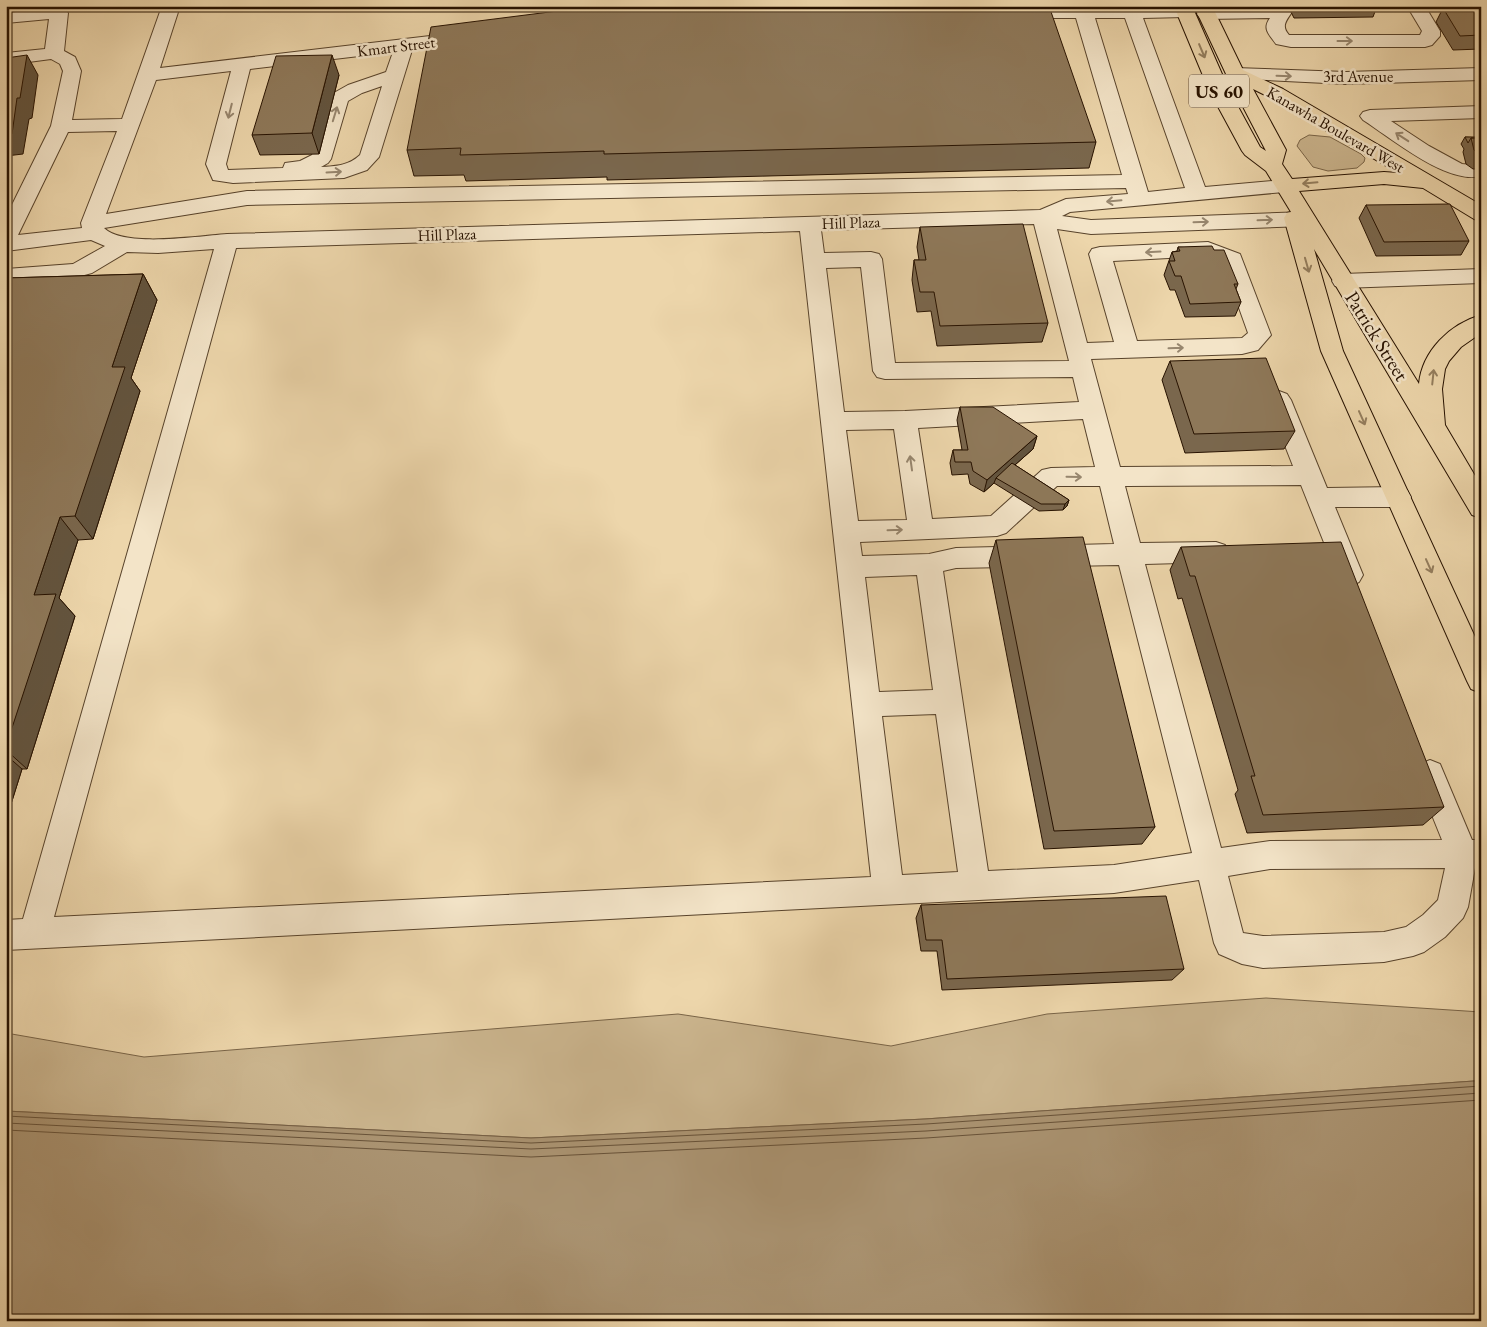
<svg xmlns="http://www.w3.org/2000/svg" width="1487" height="1327" viewBox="0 0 1487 1327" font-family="'EB Garamond',serif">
<rect width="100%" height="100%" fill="#edd6ab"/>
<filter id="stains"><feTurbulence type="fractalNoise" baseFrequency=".004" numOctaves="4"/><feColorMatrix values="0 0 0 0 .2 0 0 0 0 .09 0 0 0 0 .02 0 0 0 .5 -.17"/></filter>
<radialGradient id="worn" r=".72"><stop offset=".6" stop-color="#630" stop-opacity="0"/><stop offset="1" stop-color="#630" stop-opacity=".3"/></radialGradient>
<path fill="#cbb58e" stroke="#796447" d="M1309 135 1330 137 1361 154 1365 158 1364 162 1357 168 1328 171 1313 167 1297 146 1300 140Z
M1266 998 1481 1012V1082L1474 1081 925 1119 531 1138 6 1111V1033L144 1057 678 1014 891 1046 1047 1014Z"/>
<path fill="#aa9371" stroke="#765f44" d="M1474 1081 1481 1082V1321H6V1111L531 1138 925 1119Z"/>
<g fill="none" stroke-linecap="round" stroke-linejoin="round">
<path stroke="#685238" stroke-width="1" d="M6 1116 531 1143 926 1124 1481 1086
M6 1123 531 1149 926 1131 1481 1093
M6 1130 531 1157 926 1138 1481 1100"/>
<g stroke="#58432b" stroke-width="2">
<path id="minor" d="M162 6H180L160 68 464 32 470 34 473 38 470 42 464 44 412 50 379 157 367 170 344 178 233 183 213 180 206 164 231 71 156 80 106 214 247 191 1122 175 1076 18H1014L1008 17 1005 13 1008 9 1014 8 1185 7 1191 8 1194 12 1191 16 1185 17 1143 18 1205 187 1284 180 1291 181 1294 186 1291 191 1284 192 1070 212 1062 216 1091 220 1305 212 1312 214 1316 219 1312 224 1305 226 1091 234 1057 229 1087 343 1114 342 1089 254 1092 249 1100 247 1208 242 1240 254 1271 335 1258 350 1242 354 1091 359 1120 467 1293 466 1267 400 1271 394 1279 391 1287 394 1291 400 1327 488 1398 487 1407 490 1411 497 1407 504 1398 507H1335L1363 575 1359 582 1350 586 1341 582 1337 575 1301 485 1125 486 1140 543 1216 542 1225 545 1229 552 1225 559 1216 562 1145 564 1221 848 1270 841 1442 840 1415 773 1420 764 1430 760 1440 764 1472 840H1481V868H1475L1468 907 1463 918 1445 937 1424 952 1413 956 1384 962 1263 968 1242 964 1219 954 1214 943 1199 880 1114 893 6 950V920L23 919 214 249 158 253 127 252 92 273 73 278 6 283V269L73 264 105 246 91 240 6 251V217L51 126 63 71 60 64 51 59 6 65V53L45 49 49 19 6 23V13L59 8 65 9 68 13 64 51 75 57 81 71 72 120 122 119ZM1095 18H1125L1185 188 1148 192ZM393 52 386 72 348 85 332 94 312 155 300 161 285 163 283 168 228 170 226 164 250 69ZM382 86 360 155C348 166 336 166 321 167L328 163 331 159 348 101 362 93ZM117 131 81 223 82 228 18 235 68 132ZM1126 188 1128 194 1066 199 1040 210 227 234C199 236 124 248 104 228L247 205ZM1034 224 1069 361 895 363 882 259 879 254 871 252 824 253 821 230ZM800 231 871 877 54 917 236 248ZM1206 256 1223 263 1248 333 1242 338 1137 341 1113 261ZM861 267 873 371 877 377 885 379 1073 377 1079 402 905 411 844 412 826 268ZM1083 419 1095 467 1051 468 1042 470 991 516 932 519 918 428ZM894 429 907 520 858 521 846 430ZM1057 486H1100L1114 544 956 548 929 554 862 556 860 542 997 536 1006 533ZM1119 565 1192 853 1114 865 988 871 943 571 956 568ZM917 575 933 690 879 692 865 577ZM936 714 958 872 902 875 882 716ZM1445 868 1438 900 1423 915 1406 927 1384 932 1263 936 1243 933 1228 876 1270 869Z
M1289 6 1292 12C1286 21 1281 26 1289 35H1420L1422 31 1407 6H1425L1440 31V36L1432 45 1425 47H1291L1276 44C1269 34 1262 29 1270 18L1206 19 1200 18 1197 14 1200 10 1206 9Z
M1235 68 1346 72 1481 68V80L1346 84 1228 78 1226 74 1228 70Z
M1481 106V118L1391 121 1429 146 1462 164 1481 166V176C1447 185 1391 138 1363 120L1360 116 1363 112 1370 110Z
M1481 269V283L1343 288 1335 286 1332 281 1335 276 1343 274Z"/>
</g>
<g stroke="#271200" stroke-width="2">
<path id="major" d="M1174 6H1192L1229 90 1260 147 1266 151 1226 74 1194 6H1212L1243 70 1283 89 1481 205V221L1474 219 1423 188 1384 184 1299 191 1419 384C1422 351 1450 324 1481 315V333L1461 347 1449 361 1445 369 1442 389 1445 425 1481 486V518L1472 515 1314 249 1343 351 1481 650V693L1471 689 1467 681 1321 351 1284 218 1287 213 1291 212 1266 171 1245 155 1242 151 1209 90ZM1253 89 1269 97 1398 173 1384 172 1292 179 1282 164 1286 150Z"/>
</g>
<use href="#minor" fill="#f3e4c8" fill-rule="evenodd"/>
<use href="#major" fill="#edd6ab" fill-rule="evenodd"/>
</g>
<path fill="#7a674d" stroke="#271200" d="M1288 6H1377L1373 17 1294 18Z
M1452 6H1475L1481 16V49L1453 50 1436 22 1443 8H1451Z
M708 7 1096 142 1089 168 607 180V177L466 181 464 175 414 176 407 150Z
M339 75 319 154 260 155 252 135Z
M1465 137 1481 138V177L1476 169H1473L1466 164 1463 152 1464 149 1461 144Z
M1366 205 1469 241 1461 255 1376 256 1359 218Z
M920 227 1048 323 1042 342 937 346 931 311 917 312 912 280 914 260H919L917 247Z
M1178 247 1214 250 1238 284 1236 289 1241 302 1235 316 1185 317 1175 290H1170L1164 275 1172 252 1177 251Z
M143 274 157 300 131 378 140 391 93 539 78 540 59 598 75 616 27 769H22L6 820V278Z
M1170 361 1295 431 1284 449 1185 453 1162 380Z
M960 407 1037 436 1033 449 1015 465 1069 500 1067 506 1063 510 1039 511 994 483 984 492 970 484 968 474 952 475 950 463 953 450H962L957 420Z
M996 540 1155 827 1142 844 1044 849 989 563Z
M1181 547 1444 807 1423 825 1247 833 1235 794 1238 790 1182 598 1178 599 1170 570Z
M921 905 1184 969 1172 980 942 990 937 951H921L916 918Z"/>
<path fill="#63543e" stroke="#271200" d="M27 55 38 75 32 118 29 119 23 154 6 156V134Z
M332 55 339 75 319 154 312 133Z
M143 274 157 300 131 378 140 391 93 539 75 516 112 367Z
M1037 436 1033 449 999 479 996 478 994 483 984 492 987 480Z
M1069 500 1067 506 1063 510 1065 504Z
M60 517 78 540 59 598 75 616 27 769 6 750V746L34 595Z
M6 755 22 769 6 820Z"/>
<path fill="#8e7859" stroke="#271200" d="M597 6H1049L1096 142 604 154V151L460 155 461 148 407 150 431 27Z
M1457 6H1475L1481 16V35L1460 36 1443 8 1457 7Z
M27 55 20 98H17L12 134H6V58Z
M332 55 312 133 252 135 276 56Z
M1465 137H1476L1477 138H1471L1468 143Z
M1471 138H1481V155L1474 150Z
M1450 204 1469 241 1384 242 1366 205Z
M1023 224 1048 323 940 326 934 292H920L914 260H926L920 227Z
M1212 246 1214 250H1224L1238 284H1234L1241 302 1190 304 1181 276H1175L1169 261H1175L1172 252 1180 251 1178 247Z
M143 274 112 367H125L75 516 60 517 34 595 56 594 6 746V278Z
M1266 358 1295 431 1194 434 1170 361Z
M960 407H993L1037 436 987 480 973 471 971 462H955L953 450H968Z
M1012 463 1069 500 1065 504H1041L996 478Z
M1083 537 1155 827 1054 831 996 540Z
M1341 542 1444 807 1263 815 1251 776H1255L1195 576H1190L1181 547Z
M1166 896 1184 969 947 979 942 940H926L921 905Z"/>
<defs><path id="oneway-shaft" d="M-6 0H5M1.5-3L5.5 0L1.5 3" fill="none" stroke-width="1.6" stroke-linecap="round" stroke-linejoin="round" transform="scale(1.25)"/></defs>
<g stroke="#97866e">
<use href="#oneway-shaft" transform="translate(1345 41)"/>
<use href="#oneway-shaft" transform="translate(1284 76) rotate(2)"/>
<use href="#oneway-shaft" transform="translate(230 111) rotate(104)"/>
<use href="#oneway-shaft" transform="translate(335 114) rotate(-73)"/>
<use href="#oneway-shaft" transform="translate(1402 137) rotate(-147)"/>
<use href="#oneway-shaft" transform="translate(334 172) rotate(-3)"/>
<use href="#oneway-shaft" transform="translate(1114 201) rotate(175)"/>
<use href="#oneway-shaft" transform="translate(1265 220) rotate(-2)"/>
<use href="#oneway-shaft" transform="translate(1201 222) rotate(-2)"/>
<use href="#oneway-shaft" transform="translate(1153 252) rotate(177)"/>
<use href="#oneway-shaft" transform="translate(1176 348) rotate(-2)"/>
<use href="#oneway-shaft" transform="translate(911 463) rotate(-98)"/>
<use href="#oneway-shaft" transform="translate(1074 477) rotate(1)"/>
<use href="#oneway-shaft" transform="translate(895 530) rotate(-2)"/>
</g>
<g stroke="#947e5e">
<use href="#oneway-shaft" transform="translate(1202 51) rotate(67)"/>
<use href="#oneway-shaft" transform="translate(1310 183) rotate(175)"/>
<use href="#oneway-shaft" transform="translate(1307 265) rotate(74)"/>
<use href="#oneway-shaft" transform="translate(1433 377) rotate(-84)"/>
<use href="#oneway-shaft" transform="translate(1362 418) rotate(66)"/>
<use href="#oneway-shaft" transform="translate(1429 566) rotate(66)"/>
</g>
<g text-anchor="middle" stroke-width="5" stroke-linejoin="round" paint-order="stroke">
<g font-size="16" fill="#271200" stroke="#f3e4c8">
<text transform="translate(396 46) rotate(-7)" y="6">Kmart Street</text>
<text x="1358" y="82">3rd Avenue</text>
<text transform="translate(1336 129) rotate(30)" y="6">Kanawha Boulevard West</text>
<text transform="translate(851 222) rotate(-2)" y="6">Hill Plaza</text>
<text transform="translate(447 234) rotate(-2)" y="6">Hill Plaza</text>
</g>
<rect fill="#f3e4c8" stroke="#64513c" stroke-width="1" x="1189" y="74.5" width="60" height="33" rx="4"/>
<g font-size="19" font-weight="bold" fill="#271200">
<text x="1219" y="98">US 60</text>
</g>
<g font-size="20" fill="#271200" stroke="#f3e4c8">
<text transform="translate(1377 336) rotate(58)" y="7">Patrick Street</text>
</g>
</g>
<rect width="1487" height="1327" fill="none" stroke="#edd6ab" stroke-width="25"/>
<rect x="8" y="8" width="1472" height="1312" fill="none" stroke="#271200" stroke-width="2.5"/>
<rect x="12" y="12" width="1462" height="1302" fill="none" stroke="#271200"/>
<rect width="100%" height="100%" filter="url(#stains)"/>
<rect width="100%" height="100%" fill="url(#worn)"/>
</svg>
